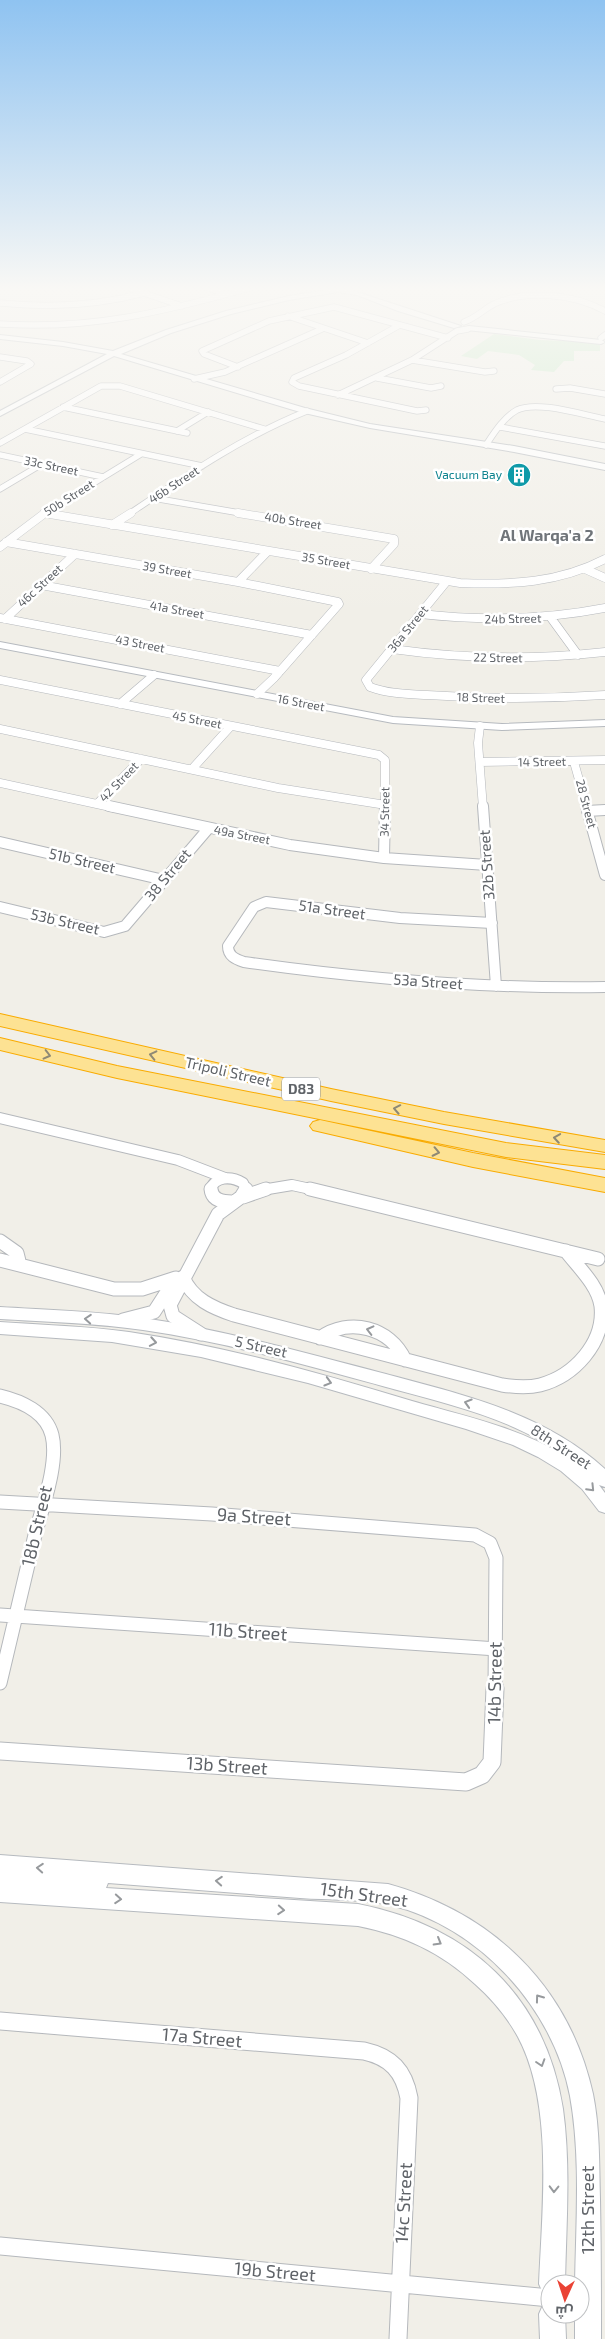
<svg xmlns="http://www.w3.org/2000/svg" width="605" height="2339" viewBox="0 0 605 2339" font-family="'Exo 2',Cairo,sans-serif">
<rect width="100%" height="100%" fill="#f1efe8"/>
<path fill="#c5e8c5" d="M494 334 540 340 592 342 600 345V351H574V361H564L554 372 531 370 535 365 519 355 488 351 477 359 461 356Z"/>
<g fill="none" stroke-linecap="round" stroke-linejoin="round">
<g stroke="#b5b8bc" stroke-width="7">
<path id="street-far4" d="M44 288H75
M129 288 182 306
M208 288 226 294
M0 303C49 308 96 306 144 293
M288 316 368 343
M464 322C476 318 484 309 494 304 527 289 574 294 605 311
M0 324C91 330 163 312 250 288
M398 326 346 355 294 378 292 382 299 386 417 411 426 410
M601 338 605 335
M0 357 27 361 31 364 0 382
M412 360 485 372 494 371
M238 367 204 354 202 351 269 321 334 307 448 338
M377 378 431 388 441 386
M194 379 225 372 322 329
M556 389 570 388 605 394
M338 395 412 360 457 331 468 329
M63 407 187 433
M500 427 605 446
M25 429 202 466
M177 431 208 412
M0 443 101 386H120L264 429
M486 445C494 433 504 417 517 410 537 400 583 415 605 419
M0 455 103 477
M0 489 42 464
M153 498 246 514
M44 513 49 514
M43 514 141 454
M129 514C187 475 242 437 307 411"/>
</g>
<g stroke="#b5b8bc" stroke-width="9">
<path id="street-far3" d="M44 513 460 583C511 585 559 583 605 559
M238 513 394 539V544L371 569
M112 525 131 513
M6 542 238 582 338 602 339 604 274 678 257 694
M0 547 45 513
M585 569 605 578
M447 581 366 680 370 687C389 694 408 694 427 695 487 699 545 699 605 695
M238 582 268 551
M41 585 312 635
M420 614C483 621 543 620 605 608
M0 618 280 671
M551 618 578 655
M5 619 75 554
M392 649C463 659 533 660 605 652
M0 680 379 755 385 760V808
M120 704 154 675
M480 726 478 743 483 808
M0 729 278 788 386 805
M480 762 605 760
M574 762 587 808
M192 769 230 727
M0 783 115 808
M97 804 141 759"/>
</g>
<g stroke="#b5b8bc" stroke-width="12">
<path id="street-far2" d="M109 806 290 845 384 858 487 865
M483 806 496 986
M586 806 605 875
M587 811 605 810
M0 842 164 880
M384 858 385 806
M0 907 104 932 125 926 208 829
M492 923 400 918 266 902 254 907 228 946C228 956 235 959 244 962 364 979 484 989 605 987
M0 1118 178 1160 225 1178
M210 1190C215 1176 231 1176 243 1183L246 1190
M262 1190 292 1185 315 1190"/>
</g>
<g stroke="#b5b8bc" stroke-width="15">
<path id="street-far1" d="M211 1189C212 1200 222 1202 232 1202
M310 1189 598 1259
M243 1197 266 1189
M0 1241 17 1253 20 1265
M0 1260 114 1289H142L176 1278
M183 1277C192 1299 213 1308 234 1315L502 1385C515 1387 528 1388 540 1385 574 1376 605 1343 601 1306 598 1285 578 1267 566 1251
M123 1320 154 1312 174 1281
M201 1334 173 1316 170 1305 218 1214 241 1197 246 1189
M320 1338C349 1317 390 1327 405 1360
M0 1396C21 1401 46 1412 52 1435 59 1463 42 1508 35 1535 23 1584 12 1634 0 1683
M0 1502 212 1514 475 1535 490 1543 496 1558 495 1689
M0 1615 497 1649"/>
</g>
<g stroke="#b5b8bc" stroke-width="19">
<path id="street" d="M0 1751 466 1782 482 1775 492 1762 495 1688
M0 2021 364 2051C391 2057 404 2071 409 2098L398 2339
M0 2246 550 2298"/>
</g>
<g stroke="#b6babf" stroke-width="2">
<path id="secondary" d="M339 288H354L351 290 461 326 454 328 398 311 357 295 338 292 289 300 231 314 171 333 121 354 305 408 370 424 514 446 605 464V470L514 452 370 428 300 412 114 356 0 416V411L107 354 63 346 0 339V335L63 342 113 351 166 330 226 311 289 296Z
M469 326 601 340 605 342 601 344 466 330 465 328Z
M0 642 393 717 502 724 605 720V726L502 730 393 723 0 648Z
M0 1307C48 1310 96 1311 143 1318 225 1330 306 1353 386 1374 464 1395 544 1413 605 1469V1487L599 1485 605 1493V1513L599 1511 582 1489 561 1471 538 1457 513 1445 466 1429 308 1383 201 1357 112 1342 0 1334V1322C43 1325 86 1326 129 1332 225 1346 319 1373 412 1401 464 1416 518 1427 565 1456 512 1418 448 1404 386 1387 306 1365 226 1342 143 1330 96 1323 48 1322 0 1319Z
M0 1855 388 1884C493 1913 569 1986 593 2094 600 2129 599 2164 600 2199 601 2246 601 2292 601 2339H575V2314H580V2284H575C576 2222 581 2157 570 2096 553 2007 478 1926 390 1905 364 1899 327 1900 300 1898 236 1893 172 1888 108 1883L106 1888 358 1904C469 1926 545 1995 563 2109 571 2167 566 2226 565 2284H550V2296L543 2293 539 2284C542 2210 554 2104 518 2037 507 2017 492 1999 475 1984 441 1952 403 1935 358 1926L0 1902Z
M550 2302V2314H565L566 2339H540L539 2314 543 2305Z"/>
</g>
<g stroke="#f9ab00" stroke-width="2">
<path id="highway" d="M0 1014 331 1089 444 1112 605 1140V1152L444 1124 331 1101 0 1026Z
M0 1038 117 1066 506 1143 605 1155V1169L506 1157 117 1078 0 1050Z
M320 1120 473 1153 605 1178V1192L473 1167 313 1130 310 1126 313 1122Z"/>
</g>
<use href="#street-far4" stroke="#fff" stroke-width="5.5"/>
<use href="#street-far3" stroke="#fff" stroke-width="8"/>
<use href="#street-far2" stroke="#fff" stroke-width="10"/>
<use href="#street-far1" stroke="#fff" stroke-width="13"/>
<use href="#street" stroke="#fff" stroke-width="17"/>
<use href="#secondary" fill="#fff" fill-rule="evenodd"/>
<use href="#highway" fill="#fde293" fill-rule="evenodd"/>
</g>
<defs><path id="oneway-chevron" d="M-2-3.5L2.5 0L-2 3.5" fill="none" stroke-width="1.6" stroke-linecap="round" stroke-linejoin="round" transform="scale(1.25)"/></defs>
<g stroke="#8e8975">
<use href="#oneway-chevron" transform="translate(47 1055) rotate(14)"/>
<use href="#oneway-chevron" transform="translate(153 1055) rotate(-167)"/>
<use href="#oneway-chevron" transform="translate(397 1109) rotate(-169)"/>
<use href="#oneway-chevron" transform="translate(557 1138) rotate(-171)"/>
<use href="#oneway-chevron" transform="translate(436 1152) rotate(12)"/>
</g>
<g stroke="#979a9d">
<use href="#oneway-chevron" transform="translate(88 1319) rotate(-176)"/>
<use href="#oneway-chevron" transform="translate(370 1330) rotate(-166)"/>
<use href="#oneway-chevron" transform="translate(153 1342) rotate(10)"/>
<use href="#oneway-chevron" transform="translate(328 1382) rotate(16)"/>
<use href="#oneway-chevron" transform="translate(468 1403) rotate(-163)"/>
<use href="#oneway-chevron" transform="translate(591 1488) rotate(46)"/>
<use href="#oneway-chevron" transform="translate(40 1868) rotate(-176)"/>
<use href="#oneway-chevron" transform="translate(219 1881) rotate(-176)"/>
<use href="#oneway-chevron" transform="translate(118 1899) rotate(4)"/>
<use href="#oneway-chevron" transform="translate(281 1910) rotate(4)"/>
<use href="#oneway-chevron" transform="translate(438 1942) rotate(30)"/>
<use href="#oneway-chevron" transform="translate(539 1998) rotate(-126)"/>
<use href="#oneway-chevron" transform="translate(541 2063) rotate(72)"/>
<use href="#oneway-chevron" transform="translate(554 2189) rotate(91)"/>
</g>
<linearGradient id="sky" x2="0" y2="1"><stop stop-color="#8fc3f1"/><stop offset="0.47" stop-color="#f9f8f5"/><stop offset="1" stop-color="#f9f8f5" stop-opacity="0"/></linearGradient>
<rect width="605" height="615" fill="url(#sky)"/>
<defs>
<g id="building-disc" transform="scale(1.25)"><circle r="9.5" fill="#0f9aa8" stroke="#fff"/><path d="M-4-6H4V6H1V3H-1V6H-4ZM-2.5-4.3h1.7v1.8h-1.7ZM.8-4.3h1.7v1.8H.8ZM-2.5-1h1.7V.8h-1.7ZM.8-1h1.7V.8H.8Z" fill="#fff"/></g>
</defs>
<g fill-rule="evenodd">
<use href="#building-disc" x="519" y="475"/>
</g>
<g text-anchor="middle" stroke-width="5" stroke-linejoin="round" paint-order="stroke">
<g font-size="12" fill="#5f6368" stroke="#fff">
<text transform="translate(51 466) rotate(12)" y="4">33c Street</text>
<text transform="translate(174 485) rotate(-33)" y="4">46b Street</text>
<text transform="translate(69 498) rotate(-32)" y="4">50b Street</text>
<text transform="translate(293 521) rotate(9)" y="4">40b Street</text>
<text transform="translate(326 561) rotate(10)" y="4">35 Street</text>
<text transform="translate(167 570) rotate(10)" y="4">39 Street</text>
<text transform="translate(40 586) rotate(-43)" y="4">46c Street</text>
<text transform="translate(177 610) rotate(10)" y="4">41a Street</text>
<text transform="translate(513 619) rotate(-1)" y="4">24b Street</text>
<text transform="translate(408 629) rotate(-51)" y="4">36a Street</text>
<text transform="translate(140 644) rotate(11)" y="4">43 Street</text>
<text transform="translate(498 658) rotate(1)" y="4">22 Street</text>
<text transform="translate(481 698) rotate(2)" y="4">18 Street</text>
<text transform="translate(301 703) rotate(11)" y="4">16 Street</text>
<text transform="translate(197 720) rotate(11)" y="4">45 Street</text>
<text transform="translate(542 762) rotate(-1)" y="4">14 Street</text>
<text transform="translate(119 782) rotate(-46)" y="4">42 Street</text>
<text transform="translate(586 804) rotate(75)" y="4">28 Street</text>
<text transform="translate(385 812) rotate(-89)" y="4">34 Street</text>
<text transform="translate(242 835) rotate(11)" y="4">49a Street</text>
</g>
<g font-size="12" fill="#0d838f" stroke="#fff" text-anchor="end">
<text x="502" y="479">Vacuum Bay</text>
</g>
<rect fill="#fff" stroke="#8f9295" stroke-width="1" x="282" y="1077.5" width="38" height="23" rx="4"/>
<g font-size="14" font-weight="bold" fill="#5f6368">
<text x="301" y="1094">D83</text>
</g>
<g font-size="15" fill="#5f6368" stroke="#fff">
<text transform="translate(82 861) rotate(13)" y="5">51b Street</text>
<text transform="translate(487 865) rotate(-94)" y="5">32b Street</text>
<text transform="translate(168 875) rotate(-50)" y="5">38 Street</text>
<text transform="translate(332 910) rotate(8)" y="5">51a Street</text>
<text transform="translate(65 922) rotate(13)" y="5">53b Street</text>
<text transform="translate(428 982) rotate(4)" y="5">53a Street</text>
<text transform="translate(228 1072) rotate(13)" y="5">Tripoli Street</text>
<text transform="translate(261 1347) rotate(13)" y="5">5 Street</text>
<text transform="translate(561 1447) rotate(33)" y="5">8th Street</text>
</g>
<g font-size="16" font-weight="bold" fill="#70757a" stroke="#fff">
<text x="547" y="541">Al Warqa'a 2</text>
</g>
<g font-size="18" fill="#5f6368" stroke="#fff">
<text transform="translate(254 1517) rotate(4)" y="6">9a Street</text>
<text transform="translate(37 1526) rotate(-77)" y="6">18b Street</text>
<text transform="translate(248 1632) rotate(4)" y="6">11b Street</text>
<text transform="translate(495 1683) rotate(-89)" y="6">14b Street</text>
<text transform="translate(227 1766) rotate(4)" y="6">13b Street</text>
<text transform="translate(364 1895) rotate(8)" y="6">15th Street</text>
<text transform="translate(202 2038) rotate(5)" y="6">17a Street</text>
<text transform="translate(404 2203) rotate(-87)" y="6">14c Street</text>
<text transform="translate(588 2210) rotate(-90)" y="6">12th Street</text>
<text transform="translate(275 2272) rotate(5)" y="6">19b Street</text>
</g>
</g>
<g transform="translate(565 2299) rotate(183)"><circle r="24" fill="#ffffff" stroke="#bfc1c3"/>
<path d="M0-4L9 19L0 12L-9 19Z" fill="#ea4335"/>
<text y="-8" font-size="14" font-weight="bold" text-anchor="middle" fill="#5f6368">ش</text>
</g>
</svg>
